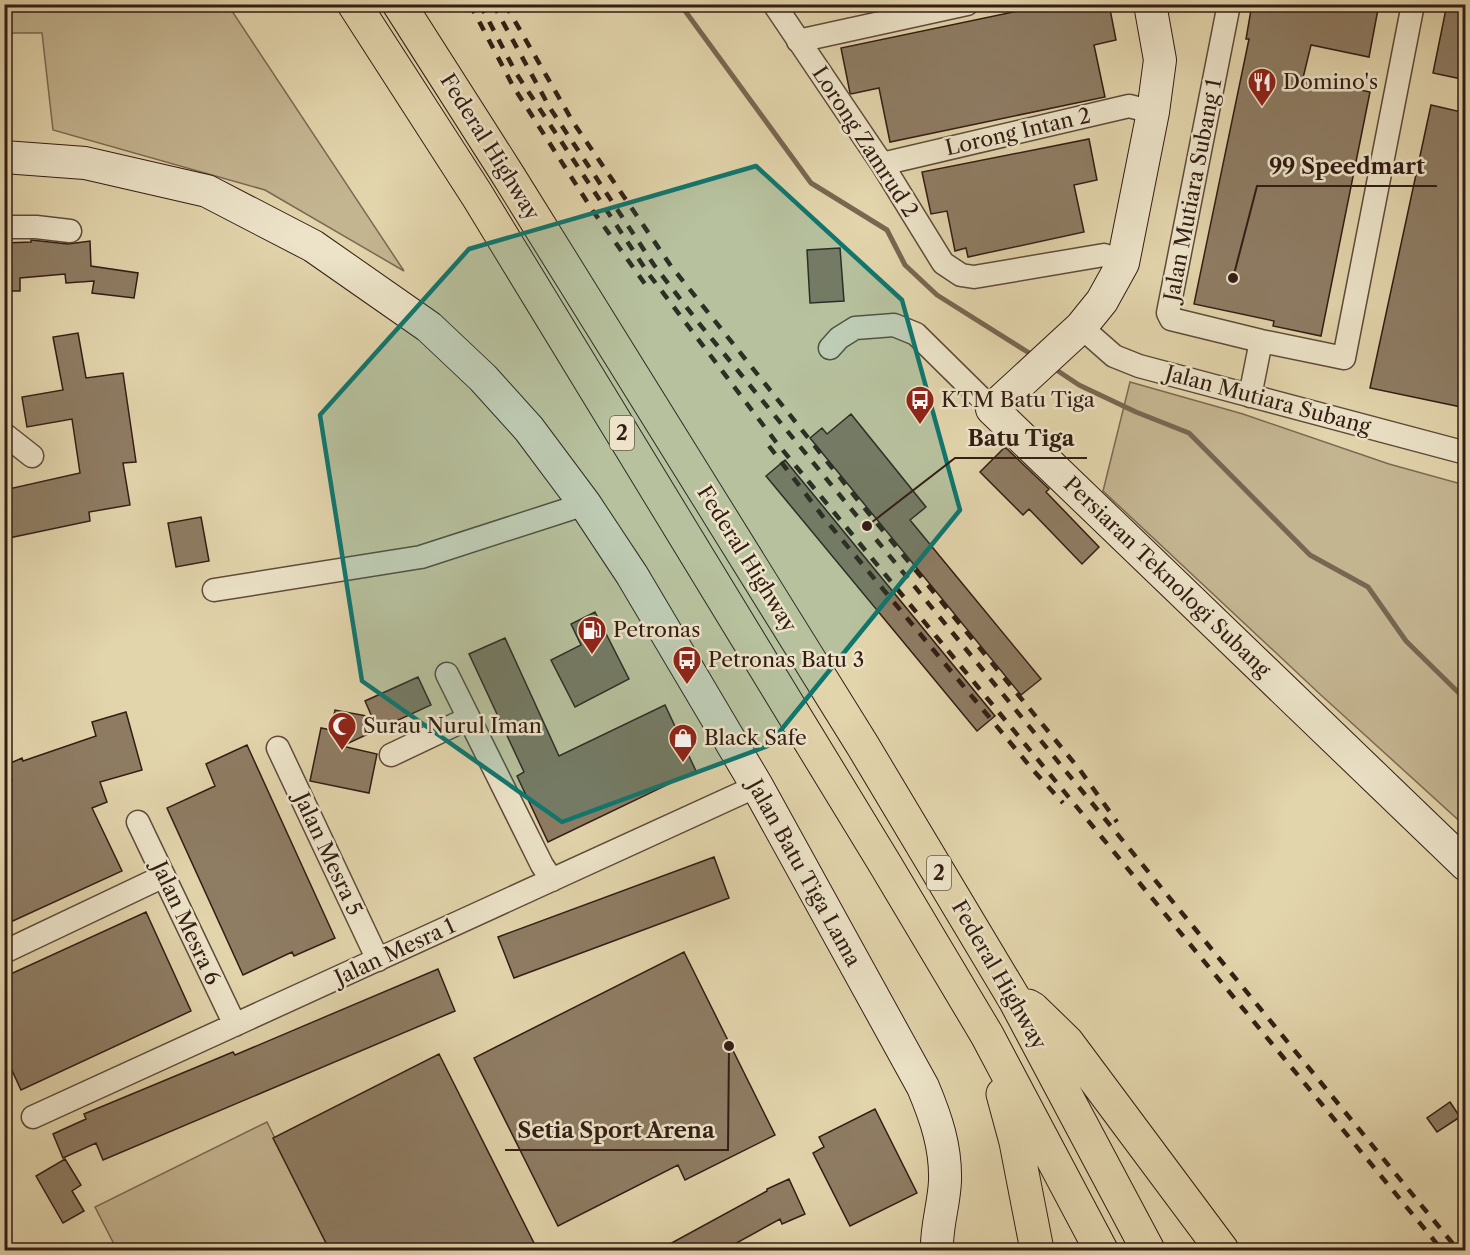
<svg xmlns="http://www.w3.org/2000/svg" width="1470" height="1255" viewBox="0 0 1470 1255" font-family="'Libre Caslon Text',serif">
<rect width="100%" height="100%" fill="#e2d4ab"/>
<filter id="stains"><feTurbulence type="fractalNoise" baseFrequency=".00333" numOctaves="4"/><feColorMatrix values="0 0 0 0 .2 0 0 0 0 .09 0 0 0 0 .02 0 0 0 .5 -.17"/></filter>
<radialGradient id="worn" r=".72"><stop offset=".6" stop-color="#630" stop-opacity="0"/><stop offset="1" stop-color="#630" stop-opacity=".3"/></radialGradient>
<path fill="#c4b591" stroke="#7c6952" stroke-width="1.5" d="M4 5H228L404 271 265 190 53 130 42 33H5Z
M1130 382 1243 414 1389 464 1465 485V826L1322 696 1103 491Z
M267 1122 330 1250H117L95 1207Z"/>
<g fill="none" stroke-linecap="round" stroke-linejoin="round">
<path stroke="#786650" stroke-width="5" d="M680 4 811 183 887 230 905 265 937 295 1034 356
M1052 367 1079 385 1136 412 1189 433 1310 555 1368 587 1406 641 1466 700
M1466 956C1458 979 1457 1001 1466 1024"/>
</g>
<path fill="#8e7c63" stroke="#331d14" stroke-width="1.5" d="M1052 4H1109L1116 40 1094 45 1105 97 890 142 879 88 851 94 850 93 841 48Z
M1252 4H1379L1369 57 1311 45 1303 78 1370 92 1321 336 1273 326 1274 321 1194 304 1249 39H1246Z
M1447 4H1466V80L1433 73Z
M1431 105 1466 113V139L1460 163 1466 164V408L1370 388Z
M1089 139 1097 180 1074 185 1084 232 968 257 966 248 955 251 947 211 931 214 922 172Z
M31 240 68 244 90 241 91 266 138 273 134 298 92 293 94 281 66 283 65 274 20 278V291H4V243L31 242Z
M840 248 844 301 810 303 807 250Z
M78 333 86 378 123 373 136 462 123 463 130 505 89 512 90 521 4 539V490L80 473 72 419 27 427 22 397 63 390 53 337Z
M851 414 926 507 910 520 1041 679 1021 695 810 438 822 428 827 434Z
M1005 447 1049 489 1046 492 1099 547 1082 564 1029 509 1023 515 980 472Z
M785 460 995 716 977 731 766 476Z
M201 517 209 561 176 567 168 523Z
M595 612 629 679 575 707 551 660 581 645 571 624Z
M505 638 559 756 665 705 696 771 548 842 517 776 524 772 469 654Z
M418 677 431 705 342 746 377 754 369 793 310 781 321 728 331 730 335 710 372 717 365 701Z
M126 712 142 770 100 782 107 802 92 808 122 871 4 925V783L12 780 6 765 22 758 23 761 96 736 92 722Z
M247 745 335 938 294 956 292 952 243 975 167 808 215 786 206 764Z
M714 857 729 898 514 978 498 937Z
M146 912 191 1011 21 1090 4 1053V977Z
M684 952 775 1135 685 1180 678 1165 558 1226 474 1058Z
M438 969 455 1011 103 1160 96 1143 63 1158 53 1134 86 1119 84 1114 233 1052 235 1055Z
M439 1054 538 1251H330L273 1138Z
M1450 1102 1460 1117 1437 1132 1427 1118Z
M875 1109 917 1193 850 1226 813 1153 824 1147 819 1137Z
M65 1159 81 1185 72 1191 84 1211 63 1223 36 1176Z
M789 1179 805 1214 782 1224 780 1219 722 1251H657L767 1191V1189Z"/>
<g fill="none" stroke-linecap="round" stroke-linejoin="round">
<g stroke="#5f4b3a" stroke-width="25">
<path id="street" d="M774 4 882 164 943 263 961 275 974 277 1104 255 1123 263
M1229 4 1168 313 1171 319 1261 341 1344 358 1413 4
M798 41 967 4
M882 164 1129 106 1153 112
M4 227H36L70 231
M1081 327 1114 356 1139 366 1466 453
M830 348 839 338 855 328 894 325 916 334 992 409
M1250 396 1261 341
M4 434 32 456
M214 590 421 557 585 504
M447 674 542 865 552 880
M278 748 378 960
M391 755 469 718
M138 822 235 1025
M4 952 164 876
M33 1117 757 786"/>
</g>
<g stroke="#331d14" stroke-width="34">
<path id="secondary" d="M1150 4 1160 60 1153 112 1123 263 1102 301 1081 327 992 409 1466 865
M4 157 85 163 207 191 313 246 429 327 483 378 529 429 585 504 632 575 757 786 923 1087C936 1118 946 1147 945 1181 944 1205 936 1227 937 1250"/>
</g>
<g stroke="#331d14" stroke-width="35">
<path id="highway" d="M354 4 477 195 885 864 987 1035 1101 1250
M399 4 508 175 863 746 1015 1000 1148 1250
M1028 1006 1033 1009 1067 1042 1222 1250
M1003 1094 1016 1142 1037 1250"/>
</g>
<use href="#street" stroke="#ece3c8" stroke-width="22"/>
<use href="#secondary" stroke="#ece3c8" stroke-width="32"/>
<use href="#highway" stroke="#e2d4ab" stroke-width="33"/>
<path stroke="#331d14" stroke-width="4.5" stroke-dasharray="10 10" stroke-linecap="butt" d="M470 4 513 86 593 211 650 291
M480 4 516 73 648 273 776 442 1442 1250
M493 4 550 108 654 265 698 322 1458 1250
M505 4 573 122 671 266 857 499 1080 770 1117 822
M769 446 824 518 1033 770 1063 803"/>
</g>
<path fill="#0f766e" fill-opacity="0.2" stroke="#0f766e" stroke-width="4.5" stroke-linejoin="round" d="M756 166 902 300 960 510 768 746 562 822 362 681 320 415 469 249Z"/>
<defs>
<g id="restaurant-pin" transform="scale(1.5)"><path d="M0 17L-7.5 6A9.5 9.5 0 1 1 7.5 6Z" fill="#8f2418" stroke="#ece3c8"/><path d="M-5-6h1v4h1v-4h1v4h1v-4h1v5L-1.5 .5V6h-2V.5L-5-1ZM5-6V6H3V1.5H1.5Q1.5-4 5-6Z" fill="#fff"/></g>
<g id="bus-pin" transform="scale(1.5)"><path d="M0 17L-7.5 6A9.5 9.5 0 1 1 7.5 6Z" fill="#8f2418" stroke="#ece3c8"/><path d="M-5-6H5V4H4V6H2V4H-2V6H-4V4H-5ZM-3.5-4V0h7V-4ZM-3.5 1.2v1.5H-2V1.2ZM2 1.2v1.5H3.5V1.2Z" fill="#fff"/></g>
<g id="fuel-pin" transform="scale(1.5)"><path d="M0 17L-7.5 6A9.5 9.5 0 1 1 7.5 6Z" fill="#8f2418" stroke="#ece3c8"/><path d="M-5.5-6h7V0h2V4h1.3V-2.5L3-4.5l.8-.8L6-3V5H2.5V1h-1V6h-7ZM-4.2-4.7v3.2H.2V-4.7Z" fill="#fff"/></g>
<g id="mosque-pin" transform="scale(1.5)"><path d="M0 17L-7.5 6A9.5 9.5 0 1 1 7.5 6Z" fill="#8f2418" stroke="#ece3c8"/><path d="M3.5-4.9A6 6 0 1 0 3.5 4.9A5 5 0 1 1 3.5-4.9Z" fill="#fff"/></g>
<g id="shop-pin" transform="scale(1.5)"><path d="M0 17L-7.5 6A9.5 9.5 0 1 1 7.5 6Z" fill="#8f2418" stroke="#ece3c8"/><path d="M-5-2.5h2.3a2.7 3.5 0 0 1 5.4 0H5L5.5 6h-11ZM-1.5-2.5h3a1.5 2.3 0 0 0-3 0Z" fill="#fff"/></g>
</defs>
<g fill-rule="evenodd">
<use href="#restaurant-pin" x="1262" y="82"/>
<use href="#bus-pin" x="920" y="400"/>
<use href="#fuel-pin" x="592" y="630"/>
<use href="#bus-pin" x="687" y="660"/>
<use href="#mosque-pin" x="342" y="726"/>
<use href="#shop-pin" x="683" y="738"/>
</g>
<g text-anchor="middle" stroke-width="5" stroke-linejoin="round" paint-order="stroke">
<g fill="#ece3c8" stroke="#6a584a" stroke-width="1.5">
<rect x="610" y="416" width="24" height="34" rx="4.5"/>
<rect x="927" y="856" width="24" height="34" rx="4.5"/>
</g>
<g font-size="20" font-weight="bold" fill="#331d14">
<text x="622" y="440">2</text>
<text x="939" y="880">2</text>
</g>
<g font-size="21" fill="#331d14" stroke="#ece3c8" text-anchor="start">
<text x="1283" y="89">Domino's</text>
<text x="941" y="407">KTM Batu Tiga</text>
<text x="613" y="637">Petronas</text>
<text x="708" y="667">Petronas Batu 3</text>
<text x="363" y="733">Surau Nurul Iman</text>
<text x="704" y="745">Black Safe</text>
</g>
<g font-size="21" fill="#331d14" stroke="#ece3c8">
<text transform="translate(1018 132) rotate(-13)" y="7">Lorong Intan 2</text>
<text transform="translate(865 142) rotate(57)" y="7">Lorong Zamrud 2</text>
<text transform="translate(490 147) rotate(58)" y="7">Federal Highway</text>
<text transform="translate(1193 190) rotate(-79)" y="7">Jalan Mutiara Subang 1</text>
<text transform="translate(1268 400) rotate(15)" y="7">Jalan Mutiara Subang</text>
<text transform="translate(747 559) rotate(58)" y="7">Federal Highway</text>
<text transform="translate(1167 577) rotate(44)" y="7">Persiaran Teknologi Subang</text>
<text transform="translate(328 854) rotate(65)" y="7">Jalan Mesra 5</text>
<text transform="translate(804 873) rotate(61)" y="7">Jalan Batu Tiga Lama</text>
<text transform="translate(186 923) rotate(65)" y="7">Jalan Mesra 6</text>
<text transform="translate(395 952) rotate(-25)" y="7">Jalan Mesra 1</text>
<text transform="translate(999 975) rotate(60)" y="7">Federal Highway</text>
</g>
</g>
<path fill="none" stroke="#331d14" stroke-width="2" d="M1233 278L1257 186H1437M867 526L955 458H1087M729 1046L728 1150H505"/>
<g fill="#331d14" stroke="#ece3c8" stroke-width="2">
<circle cx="1233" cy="278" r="6"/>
<circle cx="867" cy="526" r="6"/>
<circle cx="729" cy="1046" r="6"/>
</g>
<g font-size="22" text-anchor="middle" font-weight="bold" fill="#331d14" stroke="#ece3c8" stroke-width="5" stroke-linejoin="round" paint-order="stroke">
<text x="1347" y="174">99 Speedmart</text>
<text x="1021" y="446">Batu Tiga</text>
<text x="616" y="1138">Setia Sport Arena</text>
</g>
<rect width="1470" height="1255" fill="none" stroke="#e2d4ab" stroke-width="24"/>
<rect x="6" y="6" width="1458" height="1243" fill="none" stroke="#331d14" stroke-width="3"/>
<rect x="12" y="12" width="1446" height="1231" fill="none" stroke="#331d14" stroke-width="1.5"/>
<rect width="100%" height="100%" filter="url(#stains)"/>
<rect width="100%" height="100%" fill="url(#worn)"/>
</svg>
